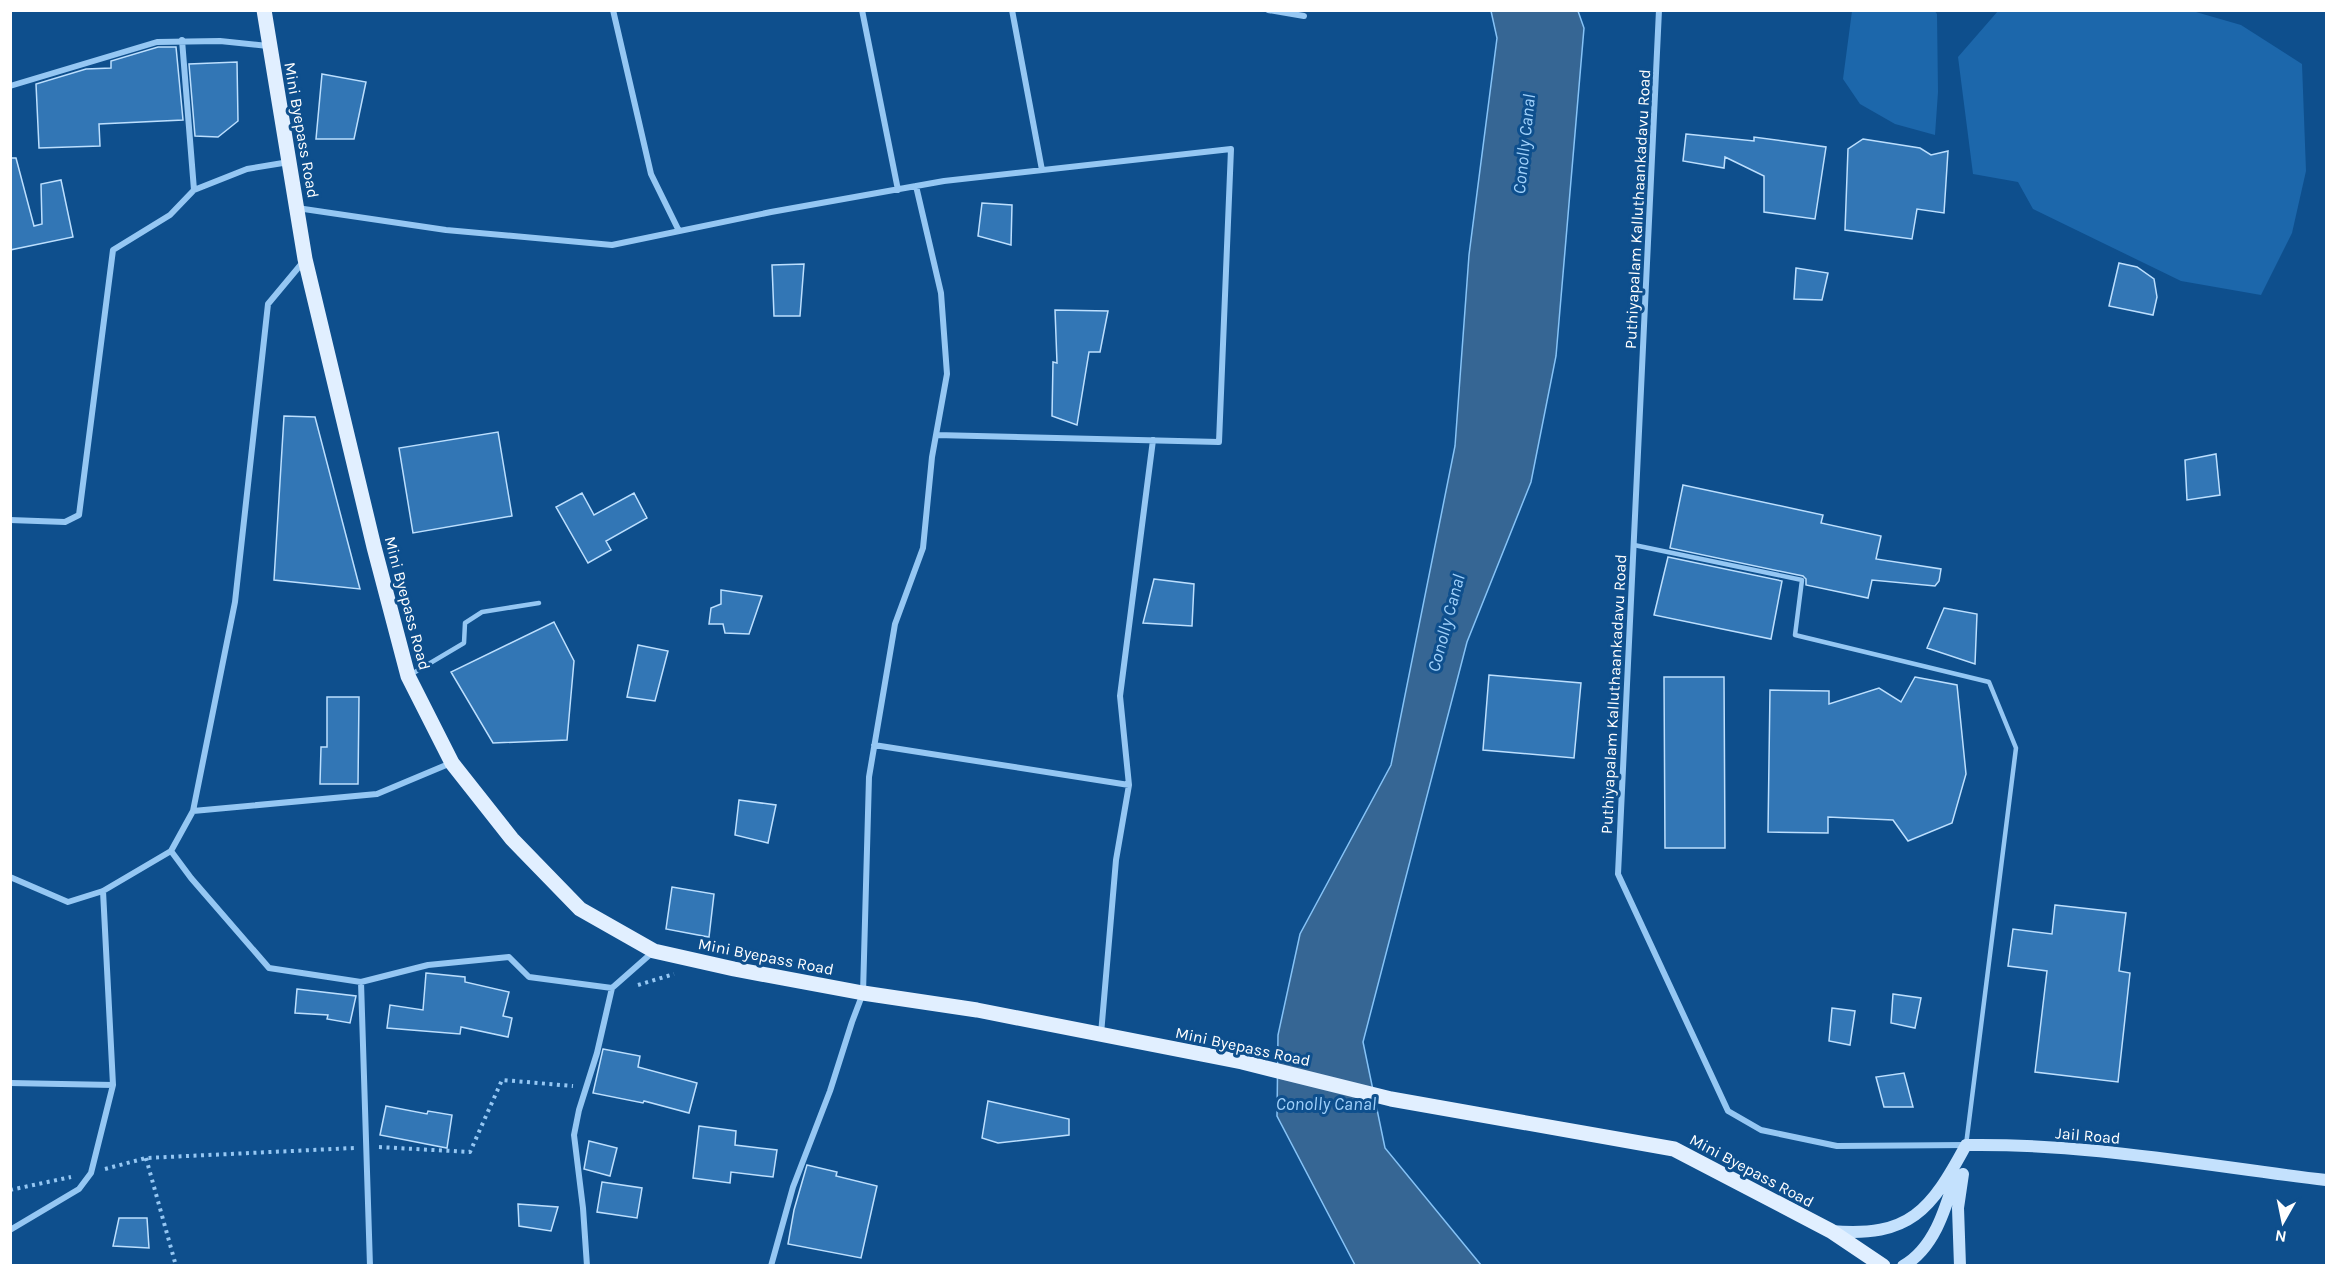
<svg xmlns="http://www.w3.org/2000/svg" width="2337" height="1276" viewBox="0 0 2337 1276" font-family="Karla,sans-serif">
<rect width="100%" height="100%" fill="#0e4f8d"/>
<path fill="#1c67ab" d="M1934 10 1937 14 1938 92 1935 135 1895 124 1860 104 1843 79 1852 11Z
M2189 10 2241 25 2302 64 2306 171 2292 233 2261 295 2181 281 2033 209 2018 182 1973 174 1958 57 1998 11Z"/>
<path fill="#366694" stroke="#86c3f7" stroke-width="1.5" d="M1491 11H1578L1584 28 1556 356 1531 482 1467 642 1363 1042 1385 1148 1481 1265H1355L1277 1116 1278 1035 1300 934 1391 765 1455 446 1469 255 1497 38Z"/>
<path fill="#3276b5" stroke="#bcdffe" stroke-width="1.5" d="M158 47H176L183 120 99 124 100 146 39 148 36 84 86 69 111 68V61Z
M237 62 238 121 218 137 195 136 189 64Z
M322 74 366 82 354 139H316Z
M1686 134 1754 141V137L1826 147 1815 219 1764 212V176L1725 157 1724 168 1683 161Z
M1863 139 1920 148 1931 155 1948 151 1944 213 1917 209 1912 239 1845 230 1848 149Z
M10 158H16L34 226 42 224 41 184 61 180 73 237 10 250Z
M982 203 1012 205 1011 245 978 236Z
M2119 263 2137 267 2154 279 2157 297 2153 315 2109 306Z
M804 264 800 316H774L772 265Z
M1796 268 1828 273 1822 300 1794 299Z
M1055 310 1108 311 1100 352H1089L1077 425 1052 416 1053 362 1057 363Z
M284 416 315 417 360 589 274 580Z
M498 432 512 516 413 533 399 448Z
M2216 454 2220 495 2187 500 2185 460Z
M1683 485 1823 515 1821 523 1881 536 1876 559 1941 569 1939 581 1935 586 1872 580 1868 598 1806 585V579L1803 576 1670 548Z
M582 493 594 515 634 493 647 518 606 541 611 550 588 563 556 507Z
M1668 557 1782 581 1771 639 1654 615Z
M1154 579 1194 584 1192 626 1143 623Z
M721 590 762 596 749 634 725 633 723 624H709L711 608 721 604Z
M1944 608 1977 614 1975 664 1927 648Z
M554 622 574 661 567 740 493 743 451 672Z
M638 645 668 651 655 701 627 697Z
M1489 675 1581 683 1574 758 1483 750Z
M1664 677H1724L1725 848H1665Z
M1915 677 1957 685 1966 774 1952 823 1908 841 1893 820 1828 817V833L1768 832 1770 690 1829 691V704L1879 688 1901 702Z
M327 697H359L358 784H320L321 747H327Z
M739 800 776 805 768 843 735 835Z
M672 887 714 894 709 937 666 929Z
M2055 905 2126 913 2119 971 2130 973 2118 1082 2035 1072 2047 971 2008 966 2013 929 2052 934Z
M426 973 465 977V982L509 992 503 1016 512 1018 508 1037 461 1027 460 1034 387 1028 390 1005 423 1010Z
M297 989 356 996 350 1023 327 1019 328 1015 295 1013Z
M1893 994 1921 998 1915 1028 1891 1023Z
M1832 1008 1855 1011 1850 1045 1829 1041Z
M603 1049 640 1056 638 1067 697 1083 689 1113 644 1101 643 1103 593 1093Z
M1904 1073 1913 1107H1884L1876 1077Z
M988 1101 1069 1119V1135L998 1143 982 1138Z
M386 1106 427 1114 428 1111 452 1115 447 1148 380 1135Z
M699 1126 736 1131 735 1145 777 1150 773 1177 731 1172 730 1183 693 1178Z
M589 1141 617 1148 610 1176 584 1169Z
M807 1165 837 1172 836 1176 877 1186 861 1258 788 1244 794 1210Z
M602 1182 642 1188 637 1218 597 1212Z
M518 1204 558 1207 551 1231 519 1226Z
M119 1218H147L149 1248 113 1246Z"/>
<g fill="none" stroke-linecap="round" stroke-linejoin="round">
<path stroke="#95c7f3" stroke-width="4" stroke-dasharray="3 4.5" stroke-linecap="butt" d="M638 985 674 974
M379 1147 470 1152 502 1080 573 1086
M146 1158 176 1266
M105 1169 146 1158 354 1148
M10 1190 71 1177"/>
<path stroke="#95c7f3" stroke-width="4.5" d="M1634 545 1802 580 1795 635 1989 682 2016 748 1966 1145
M410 675 464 643 465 623 482 612 539 603"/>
<path stroke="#95c7f3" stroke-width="6" d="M613 10 651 174 679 231
M862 10 898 190
M1012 10 1042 170
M1268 10 1304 16
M1659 10 1618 874 1728 1111 1761 1130 1837 1146 1966 1145
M182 40 194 190
M10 86 157 42 220 41 268 46
M297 208 446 230 612 245 771 212 944 181 1231 149 1219 442 936 435
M303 262 268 304 235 602 193 811 377 794 451 763
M10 520 65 522 79 515 113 250 170 215 194 190 247 169 289 162
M874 745 1129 785
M171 851 191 878 269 968 361 982 428 965 509 957 529 977 612 988
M10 877 68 902 103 891 171 851 193 811
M361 982 370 1266
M1101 1034 1116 860 1129 785 1120 696 1153 440
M10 1083 113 1085
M10 1230 79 1189 91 1173 113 1085 103 891
M587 1266 583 1208 574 1135 579 1110 597 1053 612 988 654 951
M771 1266 793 1187 830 1091 852 1022 863 993 869 777 895 624 923 548 932 457 947 374 941 293 916 186"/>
<path stroke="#c4e1fd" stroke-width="12" d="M1966 1145C2087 1143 2207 1166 2326 1180
M1831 1231C1910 1238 1931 1210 1966 1145
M1903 1266C1935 1248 1946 1207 1956 1174
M1960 1266 1958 1208 1963 1174"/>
<path stroke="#e1efff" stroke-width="15" d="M264 10 305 259 374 547 408 676 452 763 512 839 580 909 654 951 734 969 863 993 977 1010 1242 1062 1391 1099 1674 1149 1831 1231 1883 1266"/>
</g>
<g text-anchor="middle" stroke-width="6" stroke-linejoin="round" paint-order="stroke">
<g font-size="16" fill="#fff" stroke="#0e4f8d">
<text transform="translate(302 130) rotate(80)" y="6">Mini Byepass Road</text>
<text transform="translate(1637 209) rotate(-87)" y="6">Puthiyapalam Kalluthaankadavu Road</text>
<text transform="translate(408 603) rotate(75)" y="6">Mini Byepass Road</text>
<text transform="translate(1613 694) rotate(-87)" y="6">Puthiyapalam Kalluthaankadavu Road</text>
<text transform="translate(766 956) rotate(11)" y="6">Mini Byepass Road</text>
<text transform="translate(1243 1046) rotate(12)" y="6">Mini Byepass Road</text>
<text transform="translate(2088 1135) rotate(5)" y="6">Jail Road</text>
<text transform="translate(1752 1170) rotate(28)" y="6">Mini Byepass Road</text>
</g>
<g font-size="18" font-style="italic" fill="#a0d1fb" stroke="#0e4f8d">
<text transform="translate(1524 144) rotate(-84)" y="6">Conolly Canal</text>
<text transform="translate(1446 623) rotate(-75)" y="6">Conolly Canal</text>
<text x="1326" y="1110">Conolly Canal</text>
</g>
</g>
<rect width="2337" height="1276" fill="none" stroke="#ffffff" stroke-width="24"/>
<g transform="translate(2283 1222) rotate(189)" stroke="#0e4f8d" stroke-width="4.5" paint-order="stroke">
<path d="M0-4.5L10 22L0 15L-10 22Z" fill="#ffffff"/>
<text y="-9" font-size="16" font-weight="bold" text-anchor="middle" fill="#ffffff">N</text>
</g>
</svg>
